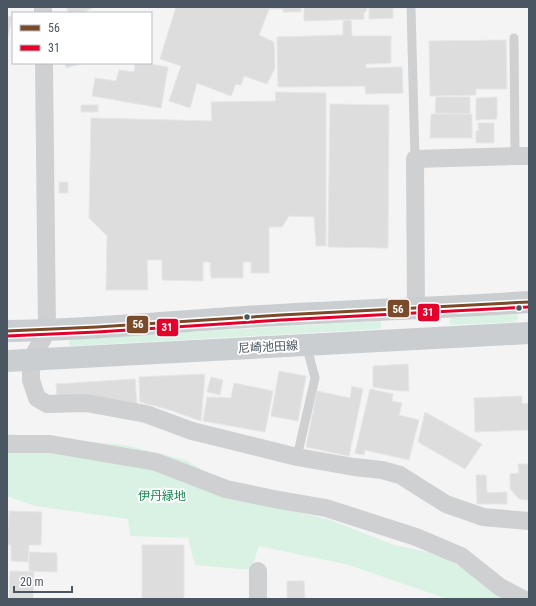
<svg xmlns="http://www.w3.org/2000/svg" width="536" height="606" viewBox="0 0 536 606" font-family="'Roboto Condensed','Noto Sans JP',sans-serif">
<rect width="100%" height="100%" fill="#f4f4f4"/>
<path fill="#d9f2e3" d="M515 314 518 316V319L514 322 451 325 449 323 451 318Z
M380 321 381 323V327L379 329 72 346 69 344V341L71 339Z
M7 434 124 445 186 460 250 500 330 520 394 545 437 554 480 578 511 599H447L349 565 259 546 251 570 195 565 188 538 130 536 128 519 35 506 7 496Z"/>
<path fill="#ddddde" stroke="#e5e6e7" d="M66 7H94L82 13H69Z
M176 7H301V12H283V9H269L259 35 274 42 275 68 267 84 244 76 241 85 236 84 231 96 197 83 190 108 169 101 181 66 160 59Z
M304 7H367V10L364 13V19L304 21Z
M369 7H403V8H393V18L369 19Z
M7 16 12 17 7 41Z
M351 20 352 36H391V63L366 64V68L402 67 403 93 366 94 365 86 278 87 277 37 343 35V21Z
M506 40 507 89H476V95L430 96 429 41Z
M65 63H84L66 68Z
M135 63H143L168 67 161 108 92 96 95 78 116 81 119 70 134 72Z
M275 92 326 93V246H316L314 217 289 216 282 227H269V273H251V262H243V278H211L210 262H203V281L162 280V260H147L148 290H106L107 236 89 218 91 118 212 121 211 102 276 101Z
M436 97H470V114L435 113Z
M497 97V119L476 120V98Z
M330 104 389 105 388 248 328 247Z
M81 105H98V112H81Z
M431 114H472V138H430Z
M478 123H494V143H476V131H479Z
M59 182H68V193H59Z
M408 364 409 391H399L373 387V366Z
M279 371 306 376 298 421 271 416Z
M205 374 201 421 170 410 140 402 139 377Z
M211 377 223 380 220 395 207 392Z
M135 379 137 405 57 397 56 384Z
M234 383 273 391 265 432 203 421 207 397 231 398Z
M352 386 363 389 349 456 306 447 317 391 350 398Z
M370 389 393 394 392 401 402 403 399 415 419 420 409 460 365 450 364 455 355 453Z
M522 396V404L529 403V430L475 432 474 398Z
M425 412 482 444 465 469 418 442Z
M518 464H529V500L519 499 510 489V474L519 473Z
M476 475H486L487 493 507 492V504H477Z
M9 511 42 512 41 545H29L28 562 11 561V545H7Z
M142 545H184V599H142Z
M29 552 57 553V572L29 571Z
M10 571 34 572 33 599H9Z
M287 581H304L305 599H287Z"/>
<g fill="none" stroke-linecap="round" stroke-linejoin="round">
<path stroke="#ced0d2" stroke-width="9" d="M411 7 415 159
M514 38 515 156
M297 457 315 378 306 344"/>
<path stroke="#ced0d2" stroke-width="18" d="M43 7V13
M44 63 47 331 31 360V380L37 398 47 404 86 403 146 414 192 431 297 457 354 467 382 470 400 475 446 504 483 517 529 521
M416 309 415 159 515 156H529
M7 444H50L156 462 226 489 274 499 326 508 416 537 461 556 500 587 523 599
M258 599V571"/>
<path stroke="#caced1" stroke-width="22" d="M7 331C87 330 166 322 245 317 340 311 434 308 529 302
M7 361 529 333"/>
<g stroke="#fff" stroke-width="6">
<path id="bus-1" d="M7 331 97 327 281 315 529 302"/>
</g>
<g stroke="#fff" stroke-width="6">
<path id="bus-2" d="M7 336 97 332 281 320 529 307"/>
</g>
<use href="#bus-1" stroke="#7a4b2a" stroke-width="3"/>
<use href="#bus-2" stroke="#e4002b" stroke-width="3"/>
</g>
<g fill="#4a5661" stroke="#fff" stroke-width="1.5">
<circle cx="519" cy="308" r="3.5"/>
<circle cx="247" cy="317" r="3.5"/>
</g>
<g text-anchor="middle" stroke-width="4" stroke-linejoin="round" paint-order="stroke">
<g font-size="12" fill="#4a5661" stroke="#fff">
<text transform="translate(268 347) rotate(-3)" y="4">尼崎池田線</text>
</g>
<g font-size="12" fill="#17864f" stroke="#fff">
<text x="162" y="500">伊丹緑地</text>
</g>
</g>
<g stroke="#fff" stroke-width="1.5">
<rect x="387" y="299" width="23" height="19" rx="4" fill="#7a4b2a"/>
<rect x="417" y="303" width="23" height="19" rx="4" fill="#e4002b"/>
<rect x="126" y="315" width="23" height="19" rx="4" fill="#7a4b2a"/>
<rect x="156" y="318" width="23" height="19" rx="4" fill="#e4002b"/>
</g>
<g font-size="11" text-anchor="middle" font-weight="bold" fill="#fff">
<text x="398" y="313">56</text>
<text x="428" y="316">31</text>
<text x="138" y="328">56</text>
<text x="167" y="331">31</text>
</g>
<rect width="536" height="606" fill="none" stroke="#4a5661" stroke-width="16"/>
<rect x="12" y="12" width="140" height="52" fill="#ffffff" stroke="#b7bbc0"/>
<rect x="20" y="25" width="20" height="6" fill="#7a4b2a" stroke="#b7bbc0"/>
<text x="48" y="32" font-size="12" fill="#4a5661">56</text>
<rect x="20" y="45" width="20" height="6" fill="#e4002b" stroke="#b7bbc0"/>
<text x="48" y="52" font-size="12" fill="#4a5661">31</text>
<path d="M14 586v6h58v-6" fill="none" stroke="#4a5661" stroke-width="2"/>
<text x="20" y="586" font-size="12" fill="#4a5661" stroke="#ffffff" stroke-width="3" paint-order="stroke">20 m</text>
</svg>
